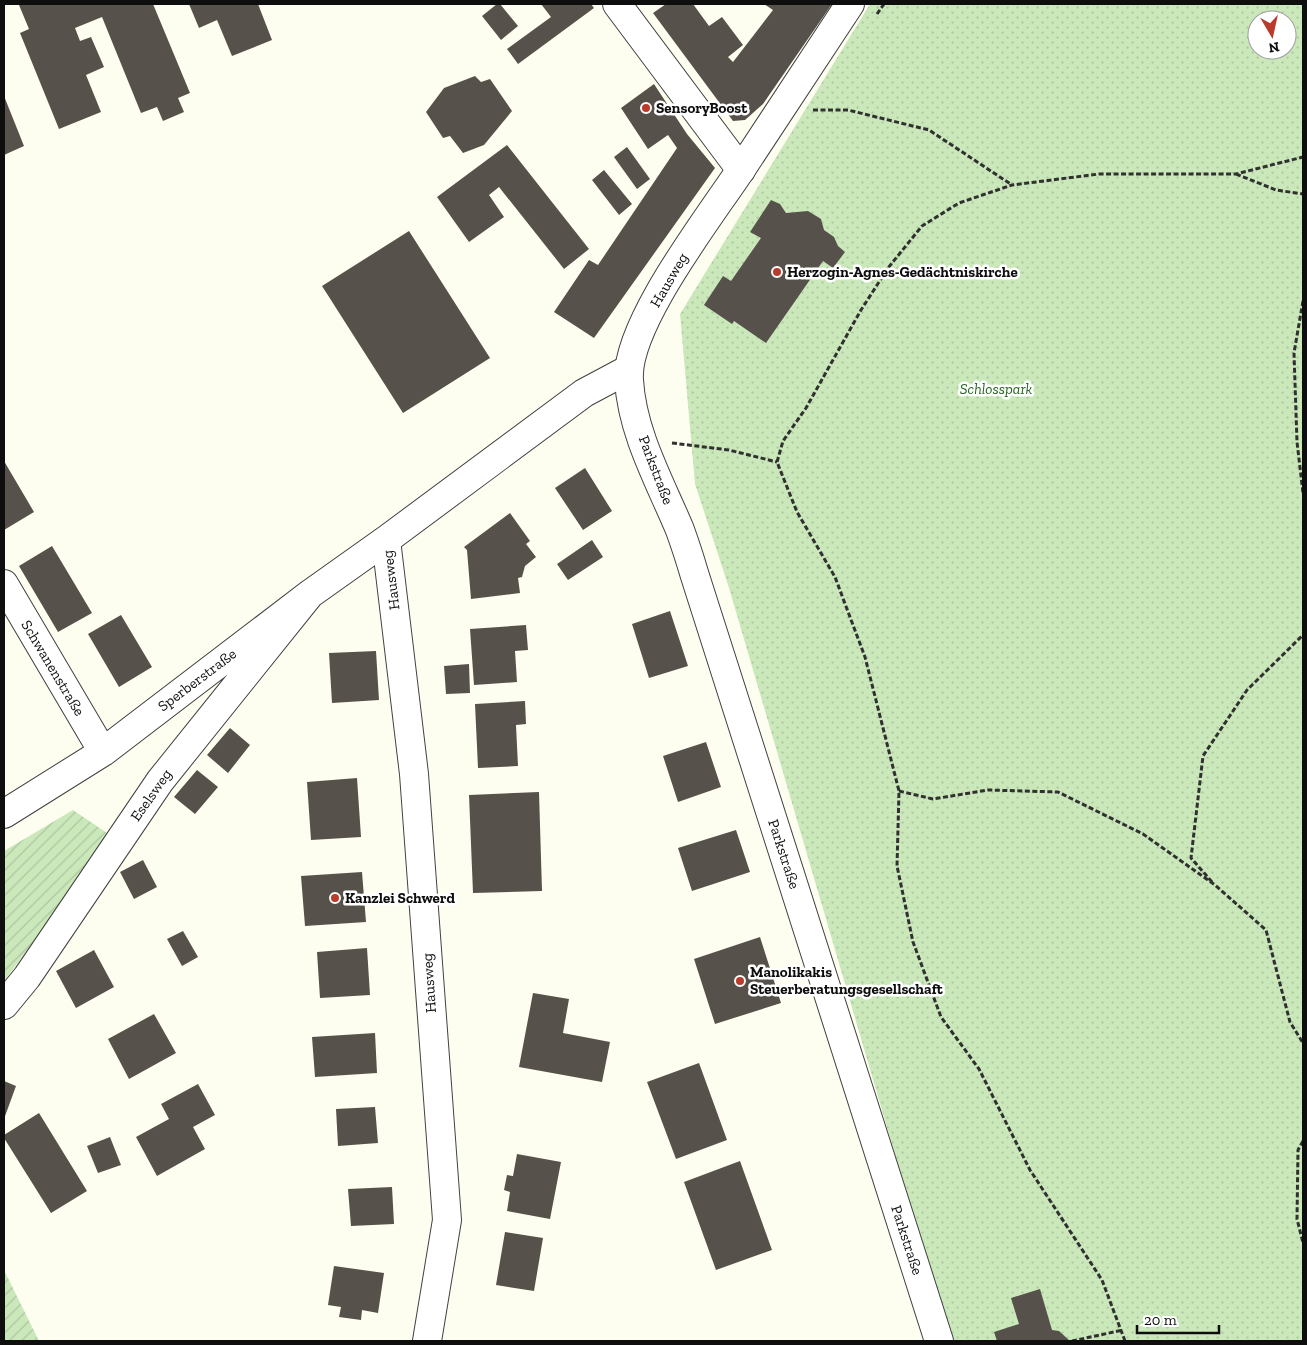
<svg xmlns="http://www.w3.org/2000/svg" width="1307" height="1345" viewBox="0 0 1307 1345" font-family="'Zilla Slab',serif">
<defs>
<pattern id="park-dots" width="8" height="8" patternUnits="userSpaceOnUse" patternTransform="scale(1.25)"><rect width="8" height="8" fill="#cbe8bb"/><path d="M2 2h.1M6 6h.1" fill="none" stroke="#adc6a0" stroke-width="1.8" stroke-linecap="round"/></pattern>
<pattern id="garden-furrows" width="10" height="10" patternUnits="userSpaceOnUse" patternTransform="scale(1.25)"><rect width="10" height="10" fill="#cbe8bb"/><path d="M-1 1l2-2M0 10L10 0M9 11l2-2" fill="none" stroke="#adc6a0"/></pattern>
</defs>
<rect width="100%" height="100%" fill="#fefef0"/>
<path fill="url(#park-dots)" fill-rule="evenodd" d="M870 4H1303V1341H951L947 1332 729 588 695 484 680 314ZM1257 20H1287V50H1257Z"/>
<path fill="url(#garden-furrows)" d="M73 810 113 837 4 981V851Z
M4 1270 39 1341H4Z"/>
<path fill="#57514b" d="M22 4H153L190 93 178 98 184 112 163 121 157 107 141 113 102 17 75 28 80 41 91 37 104 67 86 75 101 112 59 129 20 33 29 29 19 5Z
M189 4H258L272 40 232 56 217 20 199 28Z
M497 4H500L518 26 501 40 482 16Z
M541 4H591L594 8 518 64 507 49 551 17Z
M666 4H693L709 26 722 17 743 45 728 57 733 62 773 10 764 4H832L763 104 745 120 733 121 653 13Z
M475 76 481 82 490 79 512 111 484 145 463 153 450 136 443 138 426 112 444 88Z
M654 84 687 134 715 168 594 338 554 312 589 260 598 265 677 148 668 135 648 149 621 108Z
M4 96 24 146 4 155Z
M507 145 589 249 564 269 499 187 489 195 504 217 469 242 437 197Z
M627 147 650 179 637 189 614 157Z
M604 170 632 204 619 215 592 180Z
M771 200 780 204 786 213 808 211 821 219 824 230 834 237 838 246 845 252 833 268 823 261 766 343 734 321 732 324 704 305 723 276 731 281 761 238 750 232Z
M409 231 490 358 403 413 322 286Z
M4 461 34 512 4 530Z
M585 468 612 511 583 530 555 488Z
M510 513 530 541 526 544 536 557 525 566 522 577 518 578 520 593 471 599 467 550 464 547Z
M592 540 603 557 568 580 557 564Z
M52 546 92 613 58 632 19 566Z
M670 611 688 666 649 678 632 624Z
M121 615 152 667 119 687 88 634Z
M526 625 528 650 515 651 517 682 474 685 470 629Z
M376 651 379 700 332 703 329 653Z
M469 664 470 693 446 694 444 666Z
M525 701 526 724 516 725 518 766 478 768 475 704Z
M230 728 250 745 228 773 207 755Z
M706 742 721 787 678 802 663 756Z
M197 770 218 787 195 814 174 797Z
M357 778 361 837 311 840 307 782Z
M539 792 542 891 473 893 469 795Z
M736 830 750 872 692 891 678 848Z
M143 860 157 887 134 899 120 872Z
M362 872 366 922 305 926 301 876Z
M183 931 198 957 182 966 167 939Z
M760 937 781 1003 715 1024 694 959Z
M367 948 370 995 320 998 317 952Z
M94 950 114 987 76 1008 56 971Z
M533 993 569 999 563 1033 610 1042 602 1082 519 1067Z
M154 1014 176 1053 129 1079 108 1039Z
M375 1033 377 1073 315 1077 312 1037Z
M699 1063 727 1140 676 1159 647 1082Z
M4 1081 16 1086 4 1119Z
M198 1084 215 1115 193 1127 205 1149 157 1176 136 1137 169 1119 161 1104Z
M375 1107 378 1143 338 1146 336 1109Z
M39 1113 87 1191 51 1213 4 1138V1135Z
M110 1137 121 1165 98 1173 87 1146Z
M517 1154 561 1162 550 1219 507 1211 510 1192 504 1190 507 1175 513 1176Z
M740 1161 772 1250 716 1270 684 1182Z
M392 1187 394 1224 351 1226 348 1189Z
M505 1232 543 1238 534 1291 496 1285Z
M334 1266 384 1273 378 1313 362 1310 361 1320 339 1317 341 1307 328 1305Z
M1040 1289 1052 1330 1059 1331 1070 1341H997L994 1332 1019 1324 1011 1298Z"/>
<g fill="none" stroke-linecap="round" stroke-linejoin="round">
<g stroke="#414141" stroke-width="30">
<path id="minor" d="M617 4 741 170
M4 584 103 752
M4 814 103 752 310 594 386 540
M4 1005 27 977 160 781 310 594
M427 1341 447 1220 414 774 386 540 584 393 629 369"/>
</g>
<g stroke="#414141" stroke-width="30">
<path id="tertiary" d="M850 4C814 59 778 114 742 168 711 215 625 325 629 380 632 433 660 482 680 530 685 544 690 559 694 573L939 1341"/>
</g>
<path stroke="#303030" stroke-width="3" stroke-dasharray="5 2.5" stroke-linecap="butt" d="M877 14 884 4
M813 110H848L929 130 1012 185
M1236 174 1276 190 1303 194
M1303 301 1294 353 1297 442 1303 493
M672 443 729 450 777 462
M899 791 933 799 988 790 1058 792 1143 834 1215 885 1266 930 1290 1022 1303 1043
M1212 882 1191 858 1203 756 1247 690 1303 635
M1303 1141 1298 1150 1297 1219 1303 1243
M1072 1341 1123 1330
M1125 1341 1102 1280 1030 1170 979 1069 941 1017 913 942 897 866 899 791 865 657 835 577 797 512 777 462 783 441 806 408 861 310 888 268 922 226 959 203 1012 185 1099 174H1236L1303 157"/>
<use href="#minor" stroke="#fff" stroke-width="28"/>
<use href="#tertiary" stroke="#fff" stroke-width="28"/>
</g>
<g fill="#ba3a2b" stroke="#fff" stroke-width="2">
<circle cx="646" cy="108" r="5"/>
<circle cx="777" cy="272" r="5"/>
<circle cx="335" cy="898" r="5"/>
<circle cx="740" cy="981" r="5"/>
</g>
<g text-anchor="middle" stroke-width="5" stroke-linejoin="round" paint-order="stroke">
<g font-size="15" font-weight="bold" fill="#0e0e0e" stroke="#fff" text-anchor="start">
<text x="656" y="113">SensoryBoost</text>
<text x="787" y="277">Herzogin-Agnes-Gedächtniskirche</text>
<text x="345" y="903">Kanzlei Schwerd</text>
<text x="750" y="977">Manolikakis<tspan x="750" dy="17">Steuerberatungsgesellschaft</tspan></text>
</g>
<g font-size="15" fill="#0e0e0e" stroke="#fff">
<text transform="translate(669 280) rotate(-60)" y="5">Hausweg</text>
<text transform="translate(656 470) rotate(69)" y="5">Parkstraße</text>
<text transform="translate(391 580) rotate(-97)" y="5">Hausweg</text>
<text transform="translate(53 668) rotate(59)" y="5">Schwanenstraße</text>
<text transform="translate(197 680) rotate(-37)" y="5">Sperberstraße</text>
<text transform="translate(151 795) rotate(-55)" y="5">Eselsweg</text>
<text transform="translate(784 854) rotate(72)" y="5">Parkstraße</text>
<text transform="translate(429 983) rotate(-94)" y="5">Hausweg</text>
<text transform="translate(907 1240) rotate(72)" y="5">Parkstraße</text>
</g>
<g font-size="15" font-style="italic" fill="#246420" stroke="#fff">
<text x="996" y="394">Schlosspark</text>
</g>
</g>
<rect width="1307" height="1345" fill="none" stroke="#0e0e0e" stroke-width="10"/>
<g transform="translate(1272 35) rotate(171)"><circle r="24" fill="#ffffff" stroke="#9f9f9f"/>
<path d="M0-4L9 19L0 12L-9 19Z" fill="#ba3a2b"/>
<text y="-8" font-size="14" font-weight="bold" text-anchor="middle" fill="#0e0e0e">N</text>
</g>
<path d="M1137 1325v8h82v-8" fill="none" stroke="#0e0e0e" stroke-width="2.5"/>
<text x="1144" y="1325" font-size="15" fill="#0e0e0e" stroke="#ffffff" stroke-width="4" paint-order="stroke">20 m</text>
</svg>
